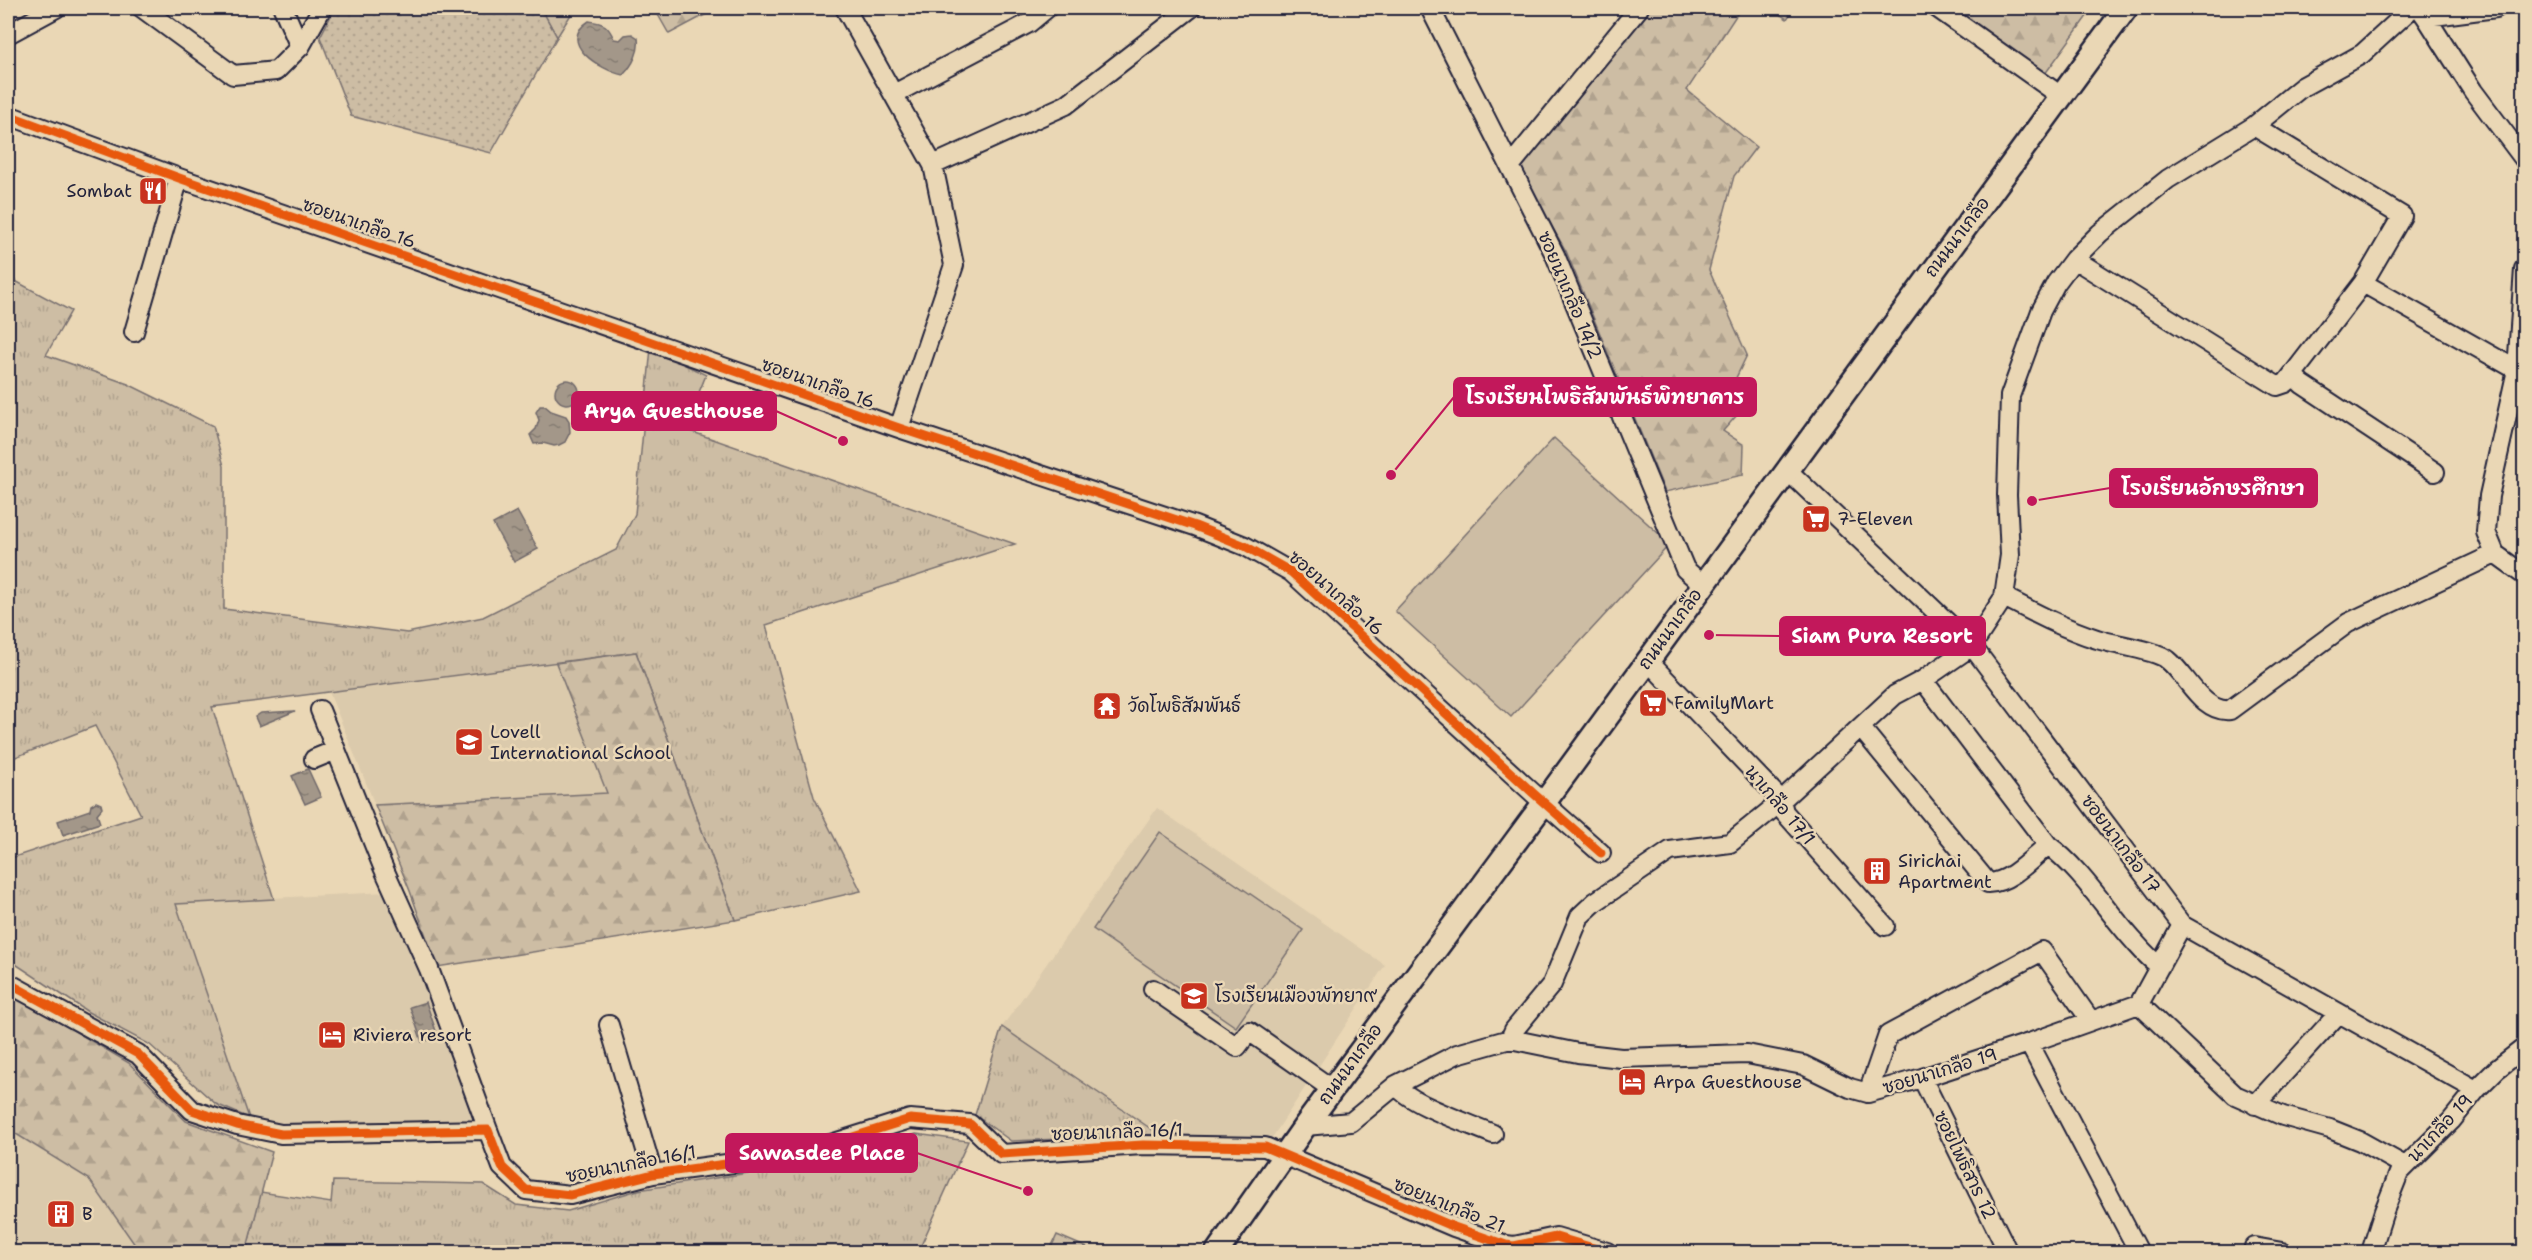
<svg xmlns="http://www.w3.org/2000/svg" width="2532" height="1260" viewBox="0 0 2532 1260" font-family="'Shantell Sans','Playpen Sans Thai',sans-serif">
<defs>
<pattern id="grass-tufts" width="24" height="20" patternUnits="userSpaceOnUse" patternTransform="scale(1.5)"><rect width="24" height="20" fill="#cdbda4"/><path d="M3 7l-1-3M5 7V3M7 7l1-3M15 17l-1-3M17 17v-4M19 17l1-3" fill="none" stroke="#b0a28e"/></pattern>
<pattern id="forest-firs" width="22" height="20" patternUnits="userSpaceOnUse" patternTransform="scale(1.5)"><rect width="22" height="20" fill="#cdbda4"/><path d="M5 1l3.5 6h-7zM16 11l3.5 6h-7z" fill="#b0a28e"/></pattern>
<pattern id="park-dots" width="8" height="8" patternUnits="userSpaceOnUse" patternTransform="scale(1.5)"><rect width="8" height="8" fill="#cdbda4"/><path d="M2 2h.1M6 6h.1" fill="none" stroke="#b0a28e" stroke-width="1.8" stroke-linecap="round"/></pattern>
<pattern id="water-ripples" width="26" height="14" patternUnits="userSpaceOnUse" patternTransform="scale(1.5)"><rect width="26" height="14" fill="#a39789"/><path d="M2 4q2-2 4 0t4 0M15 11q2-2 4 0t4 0" fill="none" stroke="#847b71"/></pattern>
</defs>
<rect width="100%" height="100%" fill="#ead7b5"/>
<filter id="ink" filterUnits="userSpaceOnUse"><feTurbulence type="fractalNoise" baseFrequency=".0167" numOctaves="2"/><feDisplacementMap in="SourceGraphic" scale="12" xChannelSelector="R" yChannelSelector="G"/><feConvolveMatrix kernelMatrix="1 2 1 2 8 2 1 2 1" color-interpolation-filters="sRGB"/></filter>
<g filter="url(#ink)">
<path fill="#dbcaac" d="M556 663 608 793 375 805 329 692Z
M1157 808 1385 965 1270 1141 1160 1135 1002 1027Z
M387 892 480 1124 281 1128 249 1118 176 903Z
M8 1129 89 1179 140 1252H8Z"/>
<path fill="url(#grass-tufts)" stroke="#787070" stroke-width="1.5" d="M541 8H575L557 37Z
M8 277 71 311 46 355 128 384 213 426 224 466V609L407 633 483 617 616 550 635 514 651 348 706 375 684 429 1015 544 766 625 814 797 861 891 735 920 636 652 212 707 274 899 176 904 249 1118 216 1104 149 1044 88 1012 8 959V859L141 815 95 726 8 760Z
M1002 1027 1160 1135 1011 1141 975 1115Z
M916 1134 968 1141 918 1252H246L261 1192 331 1203 333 1181 483 1184 516 1205 568 1211 638 1190 806 1164Z
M1057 1235 1097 1252H1049Z"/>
<path fill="url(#forest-firs)" stroke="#787070" stroke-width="1.5" d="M649 8H718L669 34 657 13Z
M1647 8H1741L1687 90 1756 147 1734 176 1709 270 1747 355 1735 380 1751 399 1723 431 1744 445 1743 475 1665 492 1566 251 1519 170Z
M1770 8H1794L1787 19Z
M1945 8H2093L2042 78Z
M636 652 735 920 437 967 410 891 375 805 607 793 556 663Z
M8 992 129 1063 186 1121 272 1152 246 1252H140L89 1179 8 1129Z"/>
<path fill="url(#park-dots)" stroke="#787070" stroke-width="1.5" d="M335 8H541L557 37 491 153 351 116 320 37Z"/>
<path fill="#cdbda4" stroke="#787070" stroke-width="1.5" d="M1554 438 1670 544 1511 717 1395 611Z
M1160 832 1303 930 1236 1027 1093 929Z"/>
<path fill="url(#water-ripples)" stroke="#6f686a" stroke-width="1.5" d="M589 21C604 23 608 25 614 39L620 40 625 35 632 34 638 38C640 51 633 65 623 75 601 70 555 43 589 21Z
M555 392a12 12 0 1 1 24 0a12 12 0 1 1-24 0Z
M540 406H545L551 411 566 416 569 421 570 432 565 442 559 445 554 446 543 443 534 444 530 435 536 429 539 420 536 412Z
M517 511 538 549 514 562 493 524Z
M295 711 259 726 255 717 261 713Z
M308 769 321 797 305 804 292 776Z
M96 802 101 804 102 808 97 814 100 823 63 835 58 821 90 810 91 805Z
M426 1002 438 1037 422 1042 410 1007Z"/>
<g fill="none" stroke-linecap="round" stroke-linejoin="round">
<g stroke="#22223b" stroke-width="22">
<path id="minor" d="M142 8 233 75 276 71 300 47 322 8
M283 8 300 47
M845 8 933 165 954 265 899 428
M1430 8 1555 255 1685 569 1703 585
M1937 8 2061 96
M2421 10 2426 17 2496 8
M2426 17 2473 91 2524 159
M8 34 56 8
M894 94 1029 23 1047 8
M8 115 179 178 899 428 1195 526 1245 546 1291 572 1533 793 1601 853
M933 165 1066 105 1191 8
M1511 165 1639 8
M2074 259 2277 386 2286 383 2363 283 2402 216 2254 126
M2524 269 2517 370 2489 496 2486 532 2495 554 2524 575
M2363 283 2517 370
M134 332 179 178
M2293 375 2302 384 2435 472
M1787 470 1972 646 2182 925 2476 1090 2497 1069 2524 1048
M2004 597C2035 613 2065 629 2097 639 2114 645 2157 650 2168 660 2187 675 2202 713 2230 710L2348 623 2495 554
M1647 660 1781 800 1784 812 1885 926
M1923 680 2048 845C2080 868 2106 910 2133 940 2141 949 2149 959 2160 966
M320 710 383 867 429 969 488 1130
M1861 728 1988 883C2010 883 2031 859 2048 845
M314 759 336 750
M8 983 138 1054 192 1110 237 1125 281 1134 488 1130 502 1167 526 1190 570 1195 653 1174 799 1154 910 1119 970 1124 1001 1154 1143 1145 1265 1147 1454 1227 1506 1245 1514 1246 1556 1237 1607 1252
M1153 989 1237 1047 1249 1031 1332 1089
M2139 1004 2182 925
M609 1025 653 1174
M1510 1039 1514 1030 1552 984 1580 916 1595 902 1670 851 1730 843 1772 809 1895 695 1923 680 1972 646 2004 597 2010 555 2007 495 2010 396 2041 311 2056 283 2074 259 2100 233 2168 179 2254 126 2302 87 2362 54 2412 8
M2029 1043 2139 1252
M1922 1078 2008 1252
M1396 1085C1411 1105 1468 1123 1493 1134
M1868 1093 1888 1035 2042 951 2091 1021
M2255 1105 2339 1013
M1305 1126 1351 1122 1396 1085 1457 1054 1510 1039 1578 1053 1621 1058 1747 1054 1803 1065 1850 1088 1868 1093 1922 1078 2029 1043 2139 1004 2235 1095 2283 1116 2330 1129 2360 1141 2405 1166
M2254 1247 2282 1252
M2371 1252 2384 1211 2399 1173 2451 1121 2476 1090"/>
</g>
<g stroke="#22223b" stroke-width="27">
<path id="tertiary" d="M1217 1252 1305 1126 1544 803 2126 8"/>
</g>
<use href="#minor" stroke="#ead7b5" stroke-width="18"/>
<use href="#tertiary" stroke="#ead7b5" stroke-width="22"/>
<g stroke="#ead7b5" stroke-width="13">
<path id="cycleway" d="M8 115 179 178 899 428 1195 526 1245 546 1291 572 1533 793 1601 853
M8 983 138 1054 192 1110 237 1125 281 1134 488 1130 502 1167 526 1190 570 1195 653 1174 799 1154 910 1119 970 1124 1001 1154 1143 1145 1265 1147 1454 1227 1506 1245 1514 1246 1556 1237 1607 1252"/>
</g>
<use href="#cycleway" stroke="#e8590c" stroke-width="9"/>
</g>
</g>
<defs>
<g id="restaurant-square" transform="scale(1.5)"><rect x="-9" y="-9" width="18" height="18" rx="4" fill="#c8321e" stroke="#ead7b5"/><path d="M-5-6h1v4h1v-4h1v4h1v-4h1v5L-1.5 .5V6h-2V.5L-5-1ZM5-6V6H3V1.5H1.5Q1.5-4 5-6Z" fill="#fff"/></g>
<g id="supermarket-square" transform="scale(1.5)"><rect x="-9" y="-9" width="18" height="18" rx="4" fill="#c8321e" stroke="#ead7b5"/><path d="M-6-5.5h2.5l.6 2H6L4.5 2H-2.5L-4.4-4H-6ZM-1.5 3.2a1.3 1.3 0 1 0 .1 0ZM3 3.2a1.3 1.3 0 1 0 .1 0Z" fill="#fff"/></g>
<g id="temple-square" transform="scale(1.5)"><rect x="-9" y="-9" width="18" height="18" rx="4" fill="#c8321e" stroke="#ead7b5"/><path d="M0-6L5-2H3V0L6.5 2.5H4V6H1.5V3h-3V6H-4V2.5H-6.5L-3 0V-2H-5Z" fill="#fff"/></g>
<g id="school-square" transform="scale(1.5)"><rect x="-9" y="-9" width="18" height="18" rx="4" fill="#c8321e" stroke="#ead7b5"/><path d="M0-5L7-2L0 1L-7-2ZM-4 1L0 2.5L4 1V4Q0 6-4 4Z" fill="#fff"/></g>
<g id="building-square" transform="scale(1.5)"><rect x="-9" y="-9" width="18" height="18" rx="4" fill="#c8321e" stroke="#ead7b5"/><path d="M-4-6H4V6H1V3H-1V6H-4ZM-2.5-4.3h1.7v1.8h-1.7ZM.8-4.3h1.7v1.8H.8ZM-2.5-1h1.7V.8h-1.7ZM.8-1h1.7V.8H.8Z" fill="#fff"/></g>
<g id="hotel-square" transform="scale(1.5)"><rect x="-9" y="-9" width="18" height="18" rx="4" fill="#c8321e" stroke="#ead7b5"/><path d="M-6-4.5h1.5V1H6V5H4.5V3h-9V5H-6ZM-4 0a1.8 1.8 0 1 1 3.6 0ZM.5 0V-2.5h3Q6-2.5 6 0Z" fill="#fff"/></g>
</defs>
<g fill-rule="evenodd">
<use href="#restaurant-square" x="153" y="191"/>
<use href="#supermarket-square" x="1816" y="519"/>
<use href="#supermarket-square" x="1653" y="703"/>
<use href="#temple-square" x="1107" y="706"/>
<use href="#school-square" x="469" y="742"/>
<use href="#building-square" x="1877" y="871"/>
<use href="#school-square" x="1194" y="996"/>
<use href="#hotel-square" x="332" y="1035"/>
<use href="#hotel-square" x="1632" y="1082"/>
<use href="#building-square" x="61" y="1214"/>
</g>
<g text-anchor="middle" stroke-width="5" stroke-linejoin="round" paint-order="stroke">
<g font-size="18" fill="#22223b" stroke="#ead7b5" text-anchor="start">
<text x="132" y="197" text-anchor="end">Sombat</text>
<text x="1837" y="525">7-Eleven</text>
<text x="1674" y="709">FamilyMart</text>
<text x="1128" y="712">วัดโพธิสัมพันธ์</text>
<text x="490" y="738">Lovell<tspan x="490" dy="21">International School</tspan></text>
<text x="1898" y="867">Sirichai<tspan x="1898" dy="21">Apartment</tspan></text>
<text x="1215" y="1002">โรงเรียนเมืองพัทยา๙</text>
<text x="353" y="1041">Riviera resort</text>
<text x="1653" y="1088">Arpa Guesthouse</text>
<text x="82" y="1220">B</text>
</g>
<g font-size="18" fill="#22223b" stroke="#ead7b5">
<text transform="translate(359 223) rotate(19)" y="6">ซอยนาเกลือ 16</text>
<text transform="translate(1957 237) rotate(-53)" y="6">ถนนนาเกลือ</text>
<text transform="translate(1570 295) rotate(67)" y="6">ซอยนาเกลือ 14/2</text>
<text transform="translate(818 383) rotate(19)" y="6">ซอยนาเกลือ 16</text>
<text transform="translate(1336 593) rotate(41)" y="6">ซอยนาเกลือ 16</text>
<text transform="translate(1670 629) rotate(-54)" y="6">ถนนนาเกลือ</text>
<text transform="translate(1780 805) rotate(50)" y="6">นาเกลือ 17/1</text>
<text transform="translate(2121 844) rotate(53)" y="6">ซอยนาเกลือ 17</text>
<text transform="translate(1350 1064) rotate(-54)" y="6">ถนนนาเกลือ</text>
<text transform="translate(1940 1071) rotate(-17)" y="6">ซอยนาเกลือ 19</text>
<text transform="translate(2440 1128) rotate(-47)" y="6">นาเกลือ 19</text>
<text transform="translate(1117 1132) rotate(-2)" y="6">ซอยนาเกลือ 16/1</text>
<text transform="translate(631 1164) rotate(-11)" y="6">ซอยนาเกลือ 16/1</text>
<text transform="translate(1965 1165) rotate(64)" y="6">ซอยโพธิสาร 12</text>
<text transform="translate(1449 1205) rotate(22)" y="6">ซอยนาเกลือ 21</text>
</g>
</g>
<path fill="none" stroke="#c2185b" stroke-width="2" d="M1391 475L1454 397M843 441L776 411M2032 501L2110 488M1709 635L1780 636M1028 1191L917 1153"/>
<g fill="#c2185b" stroke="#ead7b5" stroke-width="2">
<circle cx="1391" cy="475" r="6"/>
<circle cx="843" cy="441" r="6"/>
<circle cx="2032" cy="501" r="6"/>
<circle cx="1709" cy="635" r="6"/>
<circle cx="1028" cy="1191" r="6"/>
</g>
<g fill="#c2185b" stroke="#c2185b" stroke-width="2">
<rect x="1454" y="378" width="302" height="38" rx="6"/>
<rect x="572" y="392" width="204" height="38" rx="6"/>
<rect x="2110" y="469" width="207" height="38" rx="6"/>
<rect x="1780" y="617" width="205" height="38" rx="6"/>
<rect x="726" y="1134" width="191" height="38" rx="6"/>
</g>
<g font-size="20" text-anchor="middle" font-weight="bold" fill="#fff">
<text x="1605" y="404">โรงเรียนโพธิสัมพันธ์พิทยาคาร</text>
<text x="674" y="418">Arya Guesthouse</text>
<text x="2213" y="495">โรงเรียนอักษรศึกษา</text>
<text x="1882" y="643">Siam Pura Resort</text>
<text x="822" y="1160">Sawasdee Place</text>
</g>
<rect width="2532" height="1260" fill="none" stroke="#ead7b5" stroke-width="30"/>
<rect x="15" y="15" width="2502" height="1230" fill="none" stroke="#22223b" stroke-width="2" filter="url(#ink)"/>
</svg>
